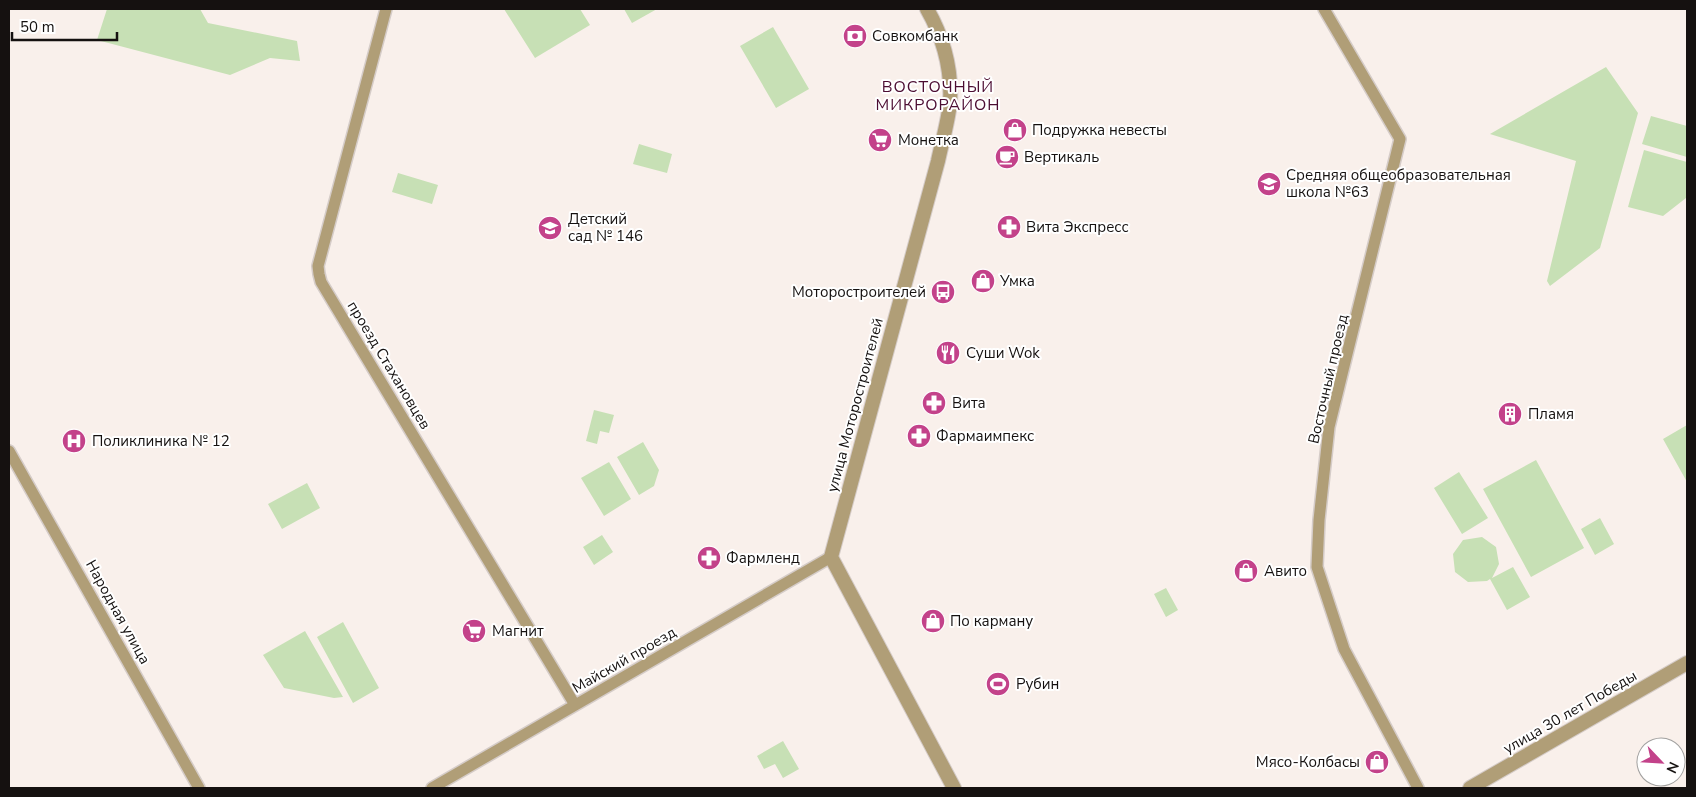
<svg xmlns="http://www.w3.org/2000/svg" width="1696" height="797" viewBox="0 0 1696 797" font-family="'Nunito Sans',sans-serif">
<rect width="100%" height="100%" fill="#f9f0eb"/>
<path fill="#c7e0b5" d="M107 9H200L208 23 297 41 300 61 270 58 230 75 97 40Z
M504 9H580L590 25 535 58Z
M624 9H657L632 23Z
M773 27 809 89 776 108 740 46Z
M1606 67 1638 113 1600 248 1550 286 1547 281 1576 161 1490 134Z
M1651 116 1687 126V157L1642 144Z
M639 144 672 154 667 173 633 164Z
M1644 150 1687 162 1686 198 1663 216 1628 207Z
M398 173 438 185 432 204 392 192Z
M594 410 614 415 609 433 600 431 597 444 586 441Z
M1687 425V482L1663 439Z
M643 442 659 470 654 486 639 495 617 457Z
M1536 460 1584 548 1531 577 1483 489Z
M609 462 631 499 604 516 581 478Z
M1459 472 1488 518 1462 534 1434 488Z
M307 483 320 508 282 529 268 504Z
M1600 518 1614 544 1595 555 1581 529Z
M602 535 613 552 594 565 583 547Z
M1482 537 1496 547 1499 564 1492 578 1513 567 1530 597 1507 610 1490 579 1487 581 1468 582 1455 572 1453 554 1463 540Z
M1166 588 1178 610 1166 617 1154 594Z
M343 622 379 688 353 703 317 637Z
M305 631 343 697 334 698 284 688 263 655Z
M783 741 799 769 783 778 775 764 764 769 757 756Z"/>
<g fill="none" stroke-linecap="round" stroke-linejoin="round">
<g stroke="#d5ccc8" stroke-width="14">
<path id="minor" d="M386 9 318 266 319 274 321 282 575 705
M1324 9 1400 139 1329 427 1319 520 1317 567 1344 649 1418 788
M9 451 199 788
M432 788 831 557"/>
</g>
<g stroke="#d5ccc8" stroke-width="16">
<path id="tertiary" d="M927 9C943 37 952 70 950 103 948 122 942 142 938 161L831 557 954 788
M1470 788 1687 663"/>
</g>
<use href="#minor" stroke="#b09e77" stroke-width="11"/>
<use href="#tertiary" stroke="#b09e77" stroke-width="14"/>
</g>
<defs>
<g id="bank-disc" transform="scale(1.25)"><circle r="9.5" fill="#c3428a" stroke="#fff"/><path d="M-6-4H6V4H-6ZM0-2.3a2.3 2.3 0 1 0 0 4.6a2.3 2.3 0 1 0 0-4.6Z" fill="#fff"/></g>
<g id="shop-disc" transform="scale(1.25)"><circle r="9.5" fill="#c3428a" stroke="#fff"/><path d="M-5-2.5h2.3a2.7 3.5 0 0 1 5.4 0H5L5.5 6h-11ZM-1.5-2.5h3a1.5 2.3 0 0 0-3 0Z" fill="#fff"/></g>
<g id="supermarket-disc" transform="scale(1.25)"><circle r="9.5" fill="#c3428a" stroke="#fff"/><path d="M-6-5.5h2.5l.6 2H6L4.5 2H-2.5L-4.4-4H-6ZM-1.5 3.2a1.3 1.3 0 1 0 .1 0ZM3 3.2a1.3 1.3 0 1 0 .1 0Z" fill="#fff"/></g>
<g id="cafe-disc" transform="scale(1.25)"><circle r="9.5" fill="#c3428a" stroke="#fff"/><path d="M-5.5-4.5H6V0H3Q3 3.5 0 3.5H-2.5Q-5.5 3.5-5.5 0ZM3-3.2v2h1.7v-2ZM-6 4.5H4V6H-6Z" fill="#fff"/></g>
<g id="school-disc" transform="scale(1.25)"><circle r="9.5" fill="#c3428a" stroke="#fff"/><path d="M0-5L7-2L0 1L-7-2ZM-4 1L0 2.5L4 1V4Q0 6-4 4Z" fill="#fff"/></g>
<g id="pharmacy-disc" transform="scale(1.25)"><circle r="9.5" fill="#c3428a" stroke="#fff"/><path d="M-2-6h4v4h4v4h-4v4h-4v-4h-4v-4h4Z" fill="#fff"/></g>
<g id="bus-disc" transform="scale(1.25)"><circle r="9.5" fill="#c3428a" stroke="#fff"/><path d="M-5-6H5V4H4V6H2V4H-2V6H-4V4H-5ZM-3.5-4V0h7V-4ZM-3.5 1.2v1.5H-2V1.2ZM2 1.2v1.5H3.5V1.2Z" fill="#fff"/></g>
<g id="restaurant-disc" transform="scale(1.25)"><circle r="9.5" fill="#c3428a" stroke="#fff"/><path d="M-5-6h1v4h1v-4h1v4h1v-4h1v5L-1.5 .5V6h-2V.5L-5-1ZM5-6V6H3V1.5H1.5Q1.5-4 5-6Z" fill="#fff"/></g>
<g id="building-disc" transform="scale(1.25)"><circle r="9.5" fill="#c3428a" stroke="#fff"/><path d="M-4-6H4V6H1V3H-1V6H-4ZM-2.5-4.3h1.7v1.8h-1.7ZM.8-4.3h1.7v1.8H.8ZM-2.5-1h1.7V.8h-1.7ZM.8-1h1.7V.8H.8Z" fill="#fff"/></g>
<g id="hospital-disc" transform="scale(1.25)"><circle r="9.5" fill="#c3428a" stroke="#fff"/><path d="M-5-5h3v3.5h4V-5h3V5h-3V1.5h-4V5h-3Z" fill="#fff"/></g>
<g id="stadium-disc" transform="scale(1.25)"><circle r="9.5" fill="#c3428a" stroke="#fff"/><path d="M0-5a6.5 5 0 1 0 0 10a6.5 5 0 1 0 0-10ZM-3.5-1.8h7v3.6h-7Z" fill="#fff"/></g>
</defs>
<g fill-rule="evenodd">
<use href="#bank-disc" x="855" y="36"/>
<use href="#shop-disc" x="1015" y="130"/>
<use href="#supermarket-disc" x="880" y="140"/>
<use href="#cafe-disc" x="1007" y="157"/>
<use href="#school-disc" x="1269" y="184"/>
<use href="#pharmacy-disc" x="1009" y="227"/>
<use href="#school-disc" x="550" y="228"/>
<use href="#shop-disc" x="983" y="281"/>
<use href="#bus-disc" x="943" y="292"/>
<use href="#restaurant-disc" x="948" y="353"/>
<use href="#pharmacy-disc" x="934" y="403"/>
<use href="#building-disc" x="1510" y="414"/>
<use href="#pharmacy-disc" x="919" y="436"/>
<use href="#hospital-disc" x="74" y="441"/>
<use href="#pharmacy-disc" x="709" y="558"/>
<use href="#shop-disc" x="1246" y="571"/>
<use href="#shop-disc" x="933" y="621"/>
<use href="#supermarket-disc" x="474" y="631"/>
<use href="#stadium-disc" x="998" y="684"/>
<use href="#shop-disc" x="1377" y="762"/>
</g>
<g text-anchor="middle" stroke-width="4" stroke-linejoin="round" paint-order="stroke">
<g font-size="15" fill="#151110" stroke="#fff" text-anchor="start">
<text x="872" y="41">Совкомбанк</text>
<text x="1032" y="135">Подружка невесты</text>
<text x="898" y="145">Монетка</text>
<text x="1024" y="162">Вертикаль</text>
<text x="1286" y="180">Средняя общеобразовательная<tspan x="1286" dy="17">школа №63</tspan></text>
<text x="568" y="224">Детский<tspan x="568" dy="17">сад № 146</tspan></text>
<text x="1026" y="232">Вита Экспресс</text>
<text x="1000" y="286">Умка</text>
<text x="926" y="297" text-anchor="end">Моторостроителей</text>
<text x="966" y="358">Суши Wok</text>
<text x="952" y="408">Вита</text>
<text x="1528" y="419">Пламя</text>
<text x="936" y="441">Фармаимпекс</text>
<text x="92" y="446">Поликлиника № 12</text>
<text x="726" y="563">Фармленд</text>
<text x="1264" y="576">Авито</text>
<text x="950" y="626">По карману</text>
<text x="492" y="636">Магнит</text>
<text x="1016" y="689">Рубин</text>
<text x="1360" y="767" text-anchor="end">Мясо-Колбасы</text>
</g>
<g font-size="15" fill="#151110" stroke="#fff">
<text transform="translate(389 365) rotate(59)" y="5">проезд Стахановцев</text>
<text transform="translate(1328 379) rotate(-77)" y="5">Восточный проезд</text>
<text transform="translate(855 405) rotate(-75)" y="5">улица Моторостроителей</text>
<text transform="translate(118 612) rotate(61)" y="5">Народная улица</text>
<text transform="translate(624 660) rotate(-30)" y="5">Майский проезд</text>
<text transform="translate(1570 712) rotate(-30)" y="5">улица 30 лет Победы</text>
</g>
<g font-size="16" letter-spacing="1" fill="#4c0d32" stroke="#fff">
<text x="938" y="92">ВОСТОЧНЫЙ<tspan x="938" dy="18">МИКРОРАЙОН</tspan></text>
</g>
</g>
<rect width="1696" height="797" fill="none" stroke="#151110" stroke-width="20"/>
<g transform="translate(1661 762) rotate(115)"><circle r="24" fill="#ffffff" stroke="#a1a09f"/>
<path d="M0-4L9 19L0 12L-9 19Z" fill="#c3428a"/>
<text y="-8" font-size="14" font-weight="bold" text-anchor="middle" fill="#151110">N</text>
</g>
<path d="M12 32v8h105v-8" fill="none" stroke="#151110" stroke-width="2.5"/>
<text x="20" y="32" font-size="15" fill="#151110" stroke="#ffffff" stroke-width="4" paint-order="stroke">50 m</text>
</svg>
